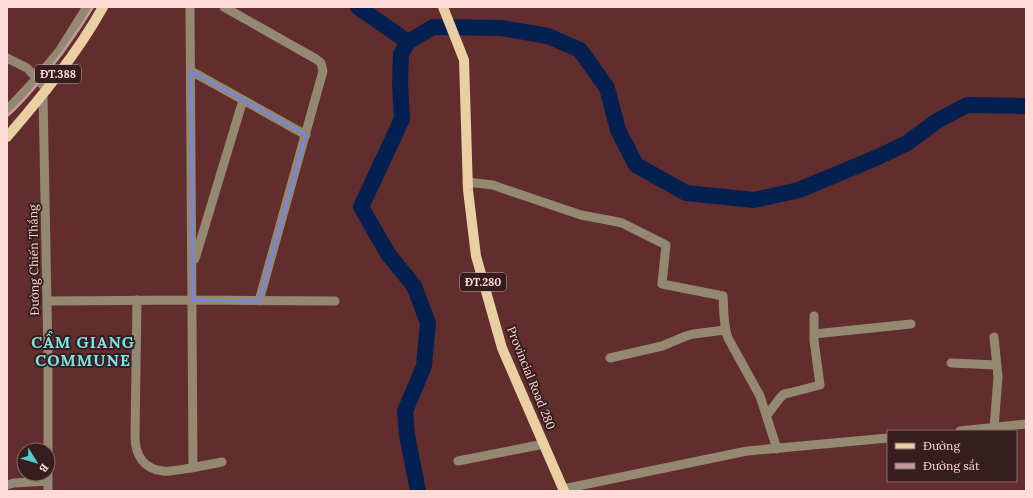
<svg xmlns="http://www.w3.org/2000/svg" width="1033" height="498" viewBox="0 0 1033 498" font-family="Lora,serif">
<rect width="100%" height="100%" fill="#622d2d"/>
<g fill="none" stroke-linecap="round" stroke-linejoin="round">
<path stroke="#042051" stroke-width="16" d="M358 7 408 42
M418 491 407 435 405 411 424 366 428 323 414 286 388 254 361 207 402 119 400 82 401 54 408 42 433 27 501 28 548 36 580 50 607 88 618 130 636 165 686 193 754 200 799 190 878 157 907 143 937 121 967 105 1026 106"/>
<path stroke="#958872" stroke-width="9" d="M190 7 193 467
M224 7 316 59 321 63 323 71 259 301
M7 58 27 68 40 82 47 90
M191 71 306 135
M43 94 48 357V450
M7 110 37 78 60 50 87 7
M467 182 493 185 501 188 581 215 613 221 622 223 666 245 662 284 723 296C724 310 723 325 728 338L760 396 777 449
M195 259 243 100
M137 300 135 436C135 454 143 469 163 471 172 472 182 469 191 468 201 466 212 464 222 462
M47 301 193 300 335 301
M814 334 911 324
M994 337 998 377 994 428
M610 358 662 346 686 336 693 334 725 330
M951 363 997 365
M767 415 780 398 784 394 789 393 820 385 814 340V316
M960 431 1026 424
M458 461 544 444
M48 474V491
M7 485 14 483 48 481
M563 489 747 451 888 438"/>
<path stroke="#e9cfa2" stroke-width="10" d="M443 7 464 60 468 190 476 256 502 348 564 491
M7 137C42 96 77 54 103 7"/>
<path stroke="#c59b9a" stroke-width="2.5" d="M7 116C15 110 22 101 29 94 53 67 74 38 93 7"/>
</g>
<path fill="none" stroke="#7786d8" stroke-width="3" stroke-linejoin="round" d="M191 71 306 135 259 301 193 300Z"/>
<g text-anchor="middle" stroke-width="4" stroke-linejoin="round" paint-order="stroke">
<g fill="#371e1e" stroke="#c2a2a1" stroke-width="1">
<rect x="35" y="65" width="46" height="18" rx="3"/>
<rect x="460" y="273" width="46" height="18" rx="3"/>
</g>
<g font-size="11" font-weight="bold" fill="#fedbd9">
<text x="58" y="78">ĐT.388</text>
<text x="483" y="286">ĐT.280</text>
</g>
<g font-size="12" fill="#fedbd9" stroke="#371e1e">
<text transform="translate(34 260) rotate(-91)" y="4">Đường Chiến Thắng</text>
<text transform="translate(531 378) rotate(68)" y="4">Provincial Road 280</text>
</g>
<g font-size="16" font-weight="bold" letter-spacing="1" fill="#78e4ea" stroke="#371e1e">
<text x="83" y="348">CẨM GIANG<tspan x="83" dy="18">COMMUNE</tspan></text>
</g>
</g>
<rect width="1033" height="498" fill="none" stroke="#fedbd9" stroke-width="16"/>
<rect x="887" y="430" width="130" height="52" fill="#371e1e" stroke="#876a69"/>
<rect x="895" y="443" width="20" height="6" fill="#e9cfa2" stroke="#876a69"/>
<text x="923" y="450" font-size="12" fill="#fedbd9">Đường</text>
<rect x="895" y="463" width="20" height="6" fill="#c59b9a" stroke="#876a69"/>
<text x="923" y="470" font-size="12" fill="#fedbd9">Đường sắt</text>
<g transform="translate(36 462) rotate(127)"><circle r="19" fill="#371e1e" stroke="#876a69"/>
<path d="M0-3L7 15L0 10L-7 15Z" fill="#51ccd3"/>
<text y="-6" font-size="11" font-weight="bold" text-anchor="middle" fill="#fedbd9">B</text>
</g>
</svg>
